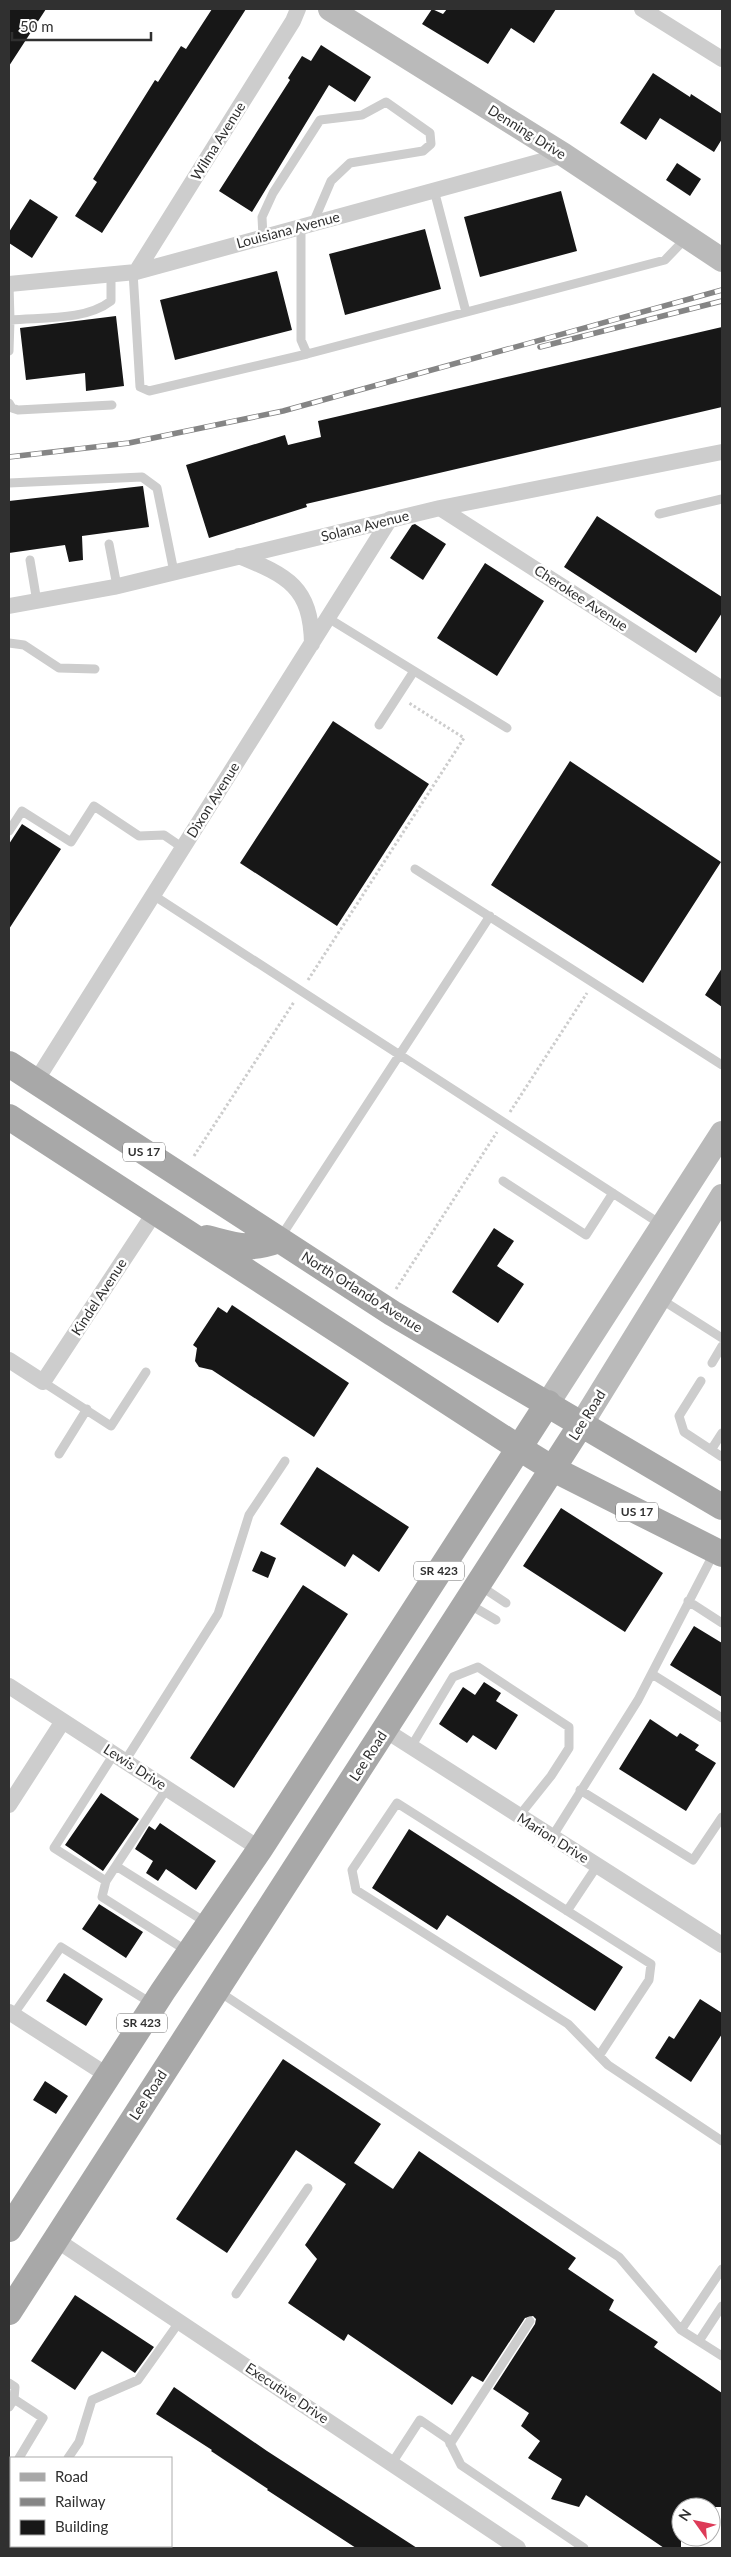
<svg xmlns="http://www.w3.org/2000/svg" width="731" height="2557" viewBox="0 0 731 2557" font-family="Lato,sans-serif">
<rect width="100%" height="100%" fill="#fff"/>
<path fill="#171717" d="M9 9H46L9 66Z
M212 9H246L102 233 75 216 97 182 93 179 155 80 158 82 181 46 186 49Z
M432 9 443 14 447 9H556L534 43 511 28 488 64 422 24Z
M321 45 371 77 355 102 329 85 252 212 219 191 290 80 288 78 302 56 311 61Z
M653 73 690 97 691 94 722 114V139L714 152 660 118 646 140 620 123Z
M677 163 701 179 690 196 666 180Z
M561 191 577 251 480 277 464 217Z
M30 199 58 217 32 258 9 243V232Z
M425 229 441 289 345 315 329 254Z
M277 271 292 330 175 360 160 300Z
M116 316 124 386 86 391 85 373 26 380 20 328Z
M722 327V407L306 504 307 507 209 538 186 465 285 435 288 445 321 437 318 421Z
M143 486 149 527 82 536 83 560 69 562 65 545 9 553V501Z
M597 516 722 597V613L696 653 564 567Z
M415 524 446 544 423 580 390 558 412 525Z
M485 563 544 601 497 676 437 638Z
M333 721 429 784 337 926 240 863Z
M570 761 721 862 643 983 491 885Z
M22 824 61 849 9 929V844Z
M722 968V1007L705 995Z
M494 1228 514 1241 497 1266 524 1284 498 1323 452 1292Z
M232 1305 349 1383 314 1437 212 1370 199 1367 195 1361 197 1348 193 1345 218 1307 227 1313Z
M317 1467 409 1527 379 1572 353 1554 345 1567 280 1524Z
M561 1508 663 1573 625 1632 523 1566Z
M261 1551 276 1558 268 1578 252 1571Z
M303 1585 348 1614 234 1788 190 1758Z
M694 1626 722 1643V1697L670 1665Z
M484 1682 501 1693 496 1701 518 1715 496 1750 473 1735 467 1743 439 1724 463 1687 475 1695Z
M650 1719 677 1737 680 1733 699 1745 695 1750 716 1763 686 1811 619 1769Z
M101 1793 139 1819 103 1871 65 1845Z
M160 1823 216 1861 196 1890 166 1869 158 1881 146 1873 153 1861 135 1849 149 1826 155 1830Z
M409 1829 623 1967 595 2011 447 1915 437 1930 372 1888Z
M99 1904 143 1932 126 1958 82 1929Z
M64 1973 103 1999 86 2026 46 2001Z
M700 1999 722 2013V2034L691 2082 655 2058 669 2036 674 2039Z
M283 2059 381 2124 354 2163 393 2189 419 2151 576 2258 568 2269 614 2300 609 2310 658 2342 654 2347 722 2393V2507H681V2548H664L586 2495 579 2507 551 2499 562 2479 528 2458 540 2441 521 2426 529 2413 493 2389 535 2324 536 2319 533 2316 525 2318 483 2382 472 2376 452 2405 348 2334 344 2341 288 2303 317 2259 305 2245 346 2184 296 2150 227 2253 176 2219Z
M45 2081 68 2096 56 2114 33 2100Z
M75 2295 154 2347 135 2373 102 2351 75 2390 31 2361Z
M174 2387 267 2451 417 2548H356L267 2490 268 2489 211 2451 212 2450 156 2414Z"/>
<g fill="none" stroke-linecap="round" stroke-linejoin="round">
<path stroke="#cdcdcd" stroke-width="3" stroke-dasharray="2.5 2.5" stroke-linecap="butt" d="M308 980 464 738 409 703
M510 1112 587 993
M194 1156 294 1002
M396 1289 497 1132"/>
<path stroke="#cdcdcd" stroke-width="9" d="M434 190 466 312
M301 227V340L307 354 665 260 687 237
M263 237 262 217 273 193 320 120 362 115 386 102 430 133 431 144 423 151 350 163 331 181 313 223
M133 272 140 387 149 391 307 354
M9 284 10 320C42 317 85 321 111 301V274
M9 351 10 320
M9 403 12 408 18 410 112 405
M9 483 142 477 157 488 174 572
M659 514 722 499
M109 544 117 586
M30 560 37 602
M328 618 507 728
M9 643 24 645 59 668 95 669
M379 725 414 671
M9 831 22 811 71 842 94 806 139 836 164 835 183 848
M415 869 722 1065
M153 895 662 1225
M503 1181 586 1235 613 1193
M280 1238 490 916
M659 1298 722 1338
M712 1363 722 1346
M701 1381 679 1416 684 1432 722 1457
M43 1382 111 1426 146 1372
M711 1450 722 1433
M59 1454 87 1409
M479 1585 506 1603
M688 1601 722 1623
M467 1603 496 1620
M652 1674 722 1718
M411 1747 453 1677 478 1667 569 1727V1748L551 1776 519 1816
M114 1754 54 1848 106 1881 167 1788
M125 1761 218 1614 249 1515 285 1461
M580 1790 693 1860 722 1817
M552 1837 638 1700 714 1553
M116 1866 207 1923
M106 1881 102 1897 187 1951
M567 1911 597 1866
M218 1991 619 2257 681 2330 722 2356
M13 2015 61 1947 151 2003
M599 2056 649 1980 651 1964 397 1803 352 1870 356 1890 568 2024 608 2065 722 2141
M236 2294 308 2188
M681 2330 722 2269
M699 2341 722 2306
M9 2383 15 2387 14 2399
M9 2407 14 2399 43 2418 19 2458
M450 2444 530 2321
M68 2458 79 2442 92 2400 138 2380 180 2321
M392 2463 420 2420 448 2439 461 2465 584 2548
M9 2474 11 2470"/>
<path stroke="#cdcdcd" stroke-width="16" d="M642 9 722 59
M136 272 293 21 298 9
M9 284 136 272 564 155
M440 508 722 689
M239 556C288 576 311 587 312 644
M9 606 114 587 440 508 722 452
M36 1081 390 519
M9 1360 43 1382 155 1212
M9 1686 260 1849
M385 1730 722 1945
M9 1805 63 1721
M9 2012 107 2075
M55 2239 518 2548
M9 2515 11 2516
M57 2546 60 2548"/>
<path stroke="#bababa" stroke-width="24" d="M330 9 564 155 722 260
M548 1403 722 1133
M582 1423 722 1196"/>
<path stroke="#a8a8a8" stroke-width="26" d="M9 1064 392 1313 722 1507
M9 1117 519 1448 553 1469 722 1554
M207 1238C238 1246 248 1251 279 1240
M9 2229 163 1991 260 1849 548 1403
M9 2312 582 1423"/>
<g stroke="#858585" stroke-width="5.5">
<path id="rail" d="M540 347 722 301
M9 457 129 443 283 411 722 290"/>
</g>
<use href="#rail" stroke="#fff" stroke-width="4" stroke-dasharray="11" stroke-linecap="butt"/>
</g>
<g text-anchor="middle" stroke-width="5" stroke-linejoin="round" paint-order="stroke">
<g fill="#fff" stroke="#6e6e6e" stroke-width="1">
<rect x="123" y="1142.5" width="42" height="19" rx="4"/>
<rect x="616" y="1502.5" width="42" height="19" rx="4"/>
<rect x="414" y="1561.5" width="50" height="19" rx="4"/>
<rect x="117" y="2013.5" width="50" height="19" rx="4"/>
</g>
<g font-size="12" font-weight="bold" fill="#303030">
<text x="144" y="1156">US 17</text>
<text x="637" y="1516">US 17</text>
<text x="439" y="1575">SR 423</text>
<text x="142" y="2027">SR 423</text>
</g>
<g font-size="14" fill="#303030" stroke="#fff">
<text transform="translate(527 132) rotate(32)" y="5">Denning Drive</text>
<text transform="translate(218 141) rotate(-58)" y="5">Wilma Avenue</text>
<text transform="translate(288 230) rotate(-15)" y="5">Louisiana Avenue</text>
<text transform="translate(365 526) rotate(-14)" y="5">Solana Avenue</text>
<text transform="translate(581 598) rotate(33)" y="5">Cherokee Avenue</text>
<text transform="translate(213 800) rotate(-58)" y="5">Dixon Avenue</text>
<text transform="translate(362 1292) rotate(32)" y="5">North Orlando Avenue</text>
<text transform="translate(99 1297) rotate(-57)" y="5">Kindel Avenue</text>
<text transform="translate(587 1415) rotate(-58)" y="5">Lee Road</text>
<text transform="translate(368 1756) rotate(-57)" y="5">Lee Road</text>
<text transform="translate(135 1767) rotate(33)" y="5">Lewis Drive</text>
<text transform="translate(553 1838) rotate(32)" y="5">Marion Drive</text>
<text transform="translate(148 2095) rotate(-57)" y="5">Lee Road</text>
<text transform="translate(287 2393) rotate(34)" y="5">Executive Drive</text>
</g>
</g>
<rect width="731" height="2557" fill="none" stroke="#303030" stroke-width="20"/>
<rect x="10" y="2457" width="162" height="90" fill="#ffffff" stroke="#acacac"/>
<rect x="20" y="2473" width="25" height="8" fill="#a8a8a8" stroke="#acacac"/>
<text x="55" y="2482" font-size="15" fill="#303030">Road</text>
<rect x="20" y="2498" width="25" height="8" fill="#858585" stroke="#acacac"/>
<text x="55" y="2507" font-size="15" fill="#303030">Railway</text>
<rect x="20" y="2520" width="25" height="15" fill="#171717" stroke="#acacac"/>
<text x="55" y="2532" font-size="15" fill="#303030">Building</text>
<g transform="translate(696 2522) rotate(303)"><circle r="24" fill="#ffffff" stroke="#acacac"/>
<path d="M0-4L9 19L0 12L-9 19Z" fill="#dd3b58"/>
<text y="-8" font-size="14" font-weight="bold" text-anchor="middle" fill="#303030">N</text>
</g>
<path d="M12 32v8h139v-8" fill="none" stroke="#303030" stroke-width="2.5"/>
<text x="20" y="32" font-size="15" fill="#303030" stroke="#ffffff" stroke-width="4" paint-order="stroke">50 m</text>
</svg>
